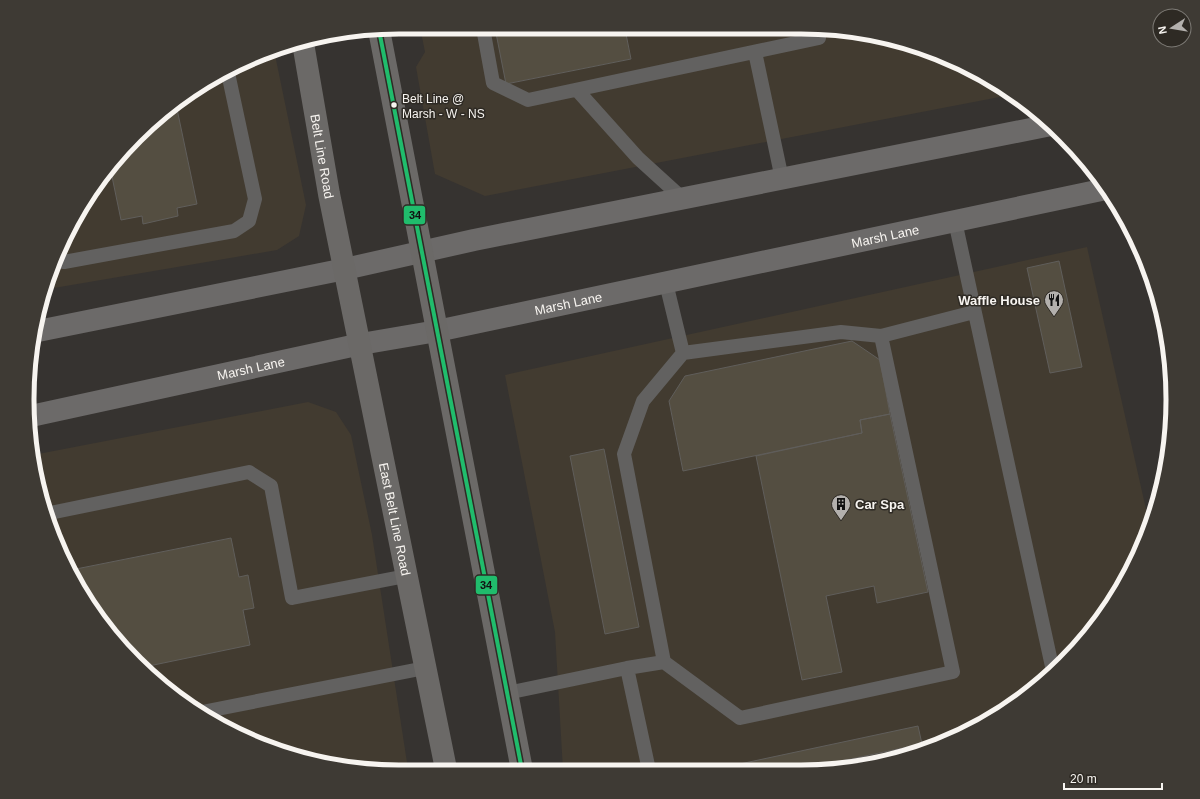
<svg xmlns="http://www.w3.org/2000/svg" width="1200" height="799" viewBox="0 0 1200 799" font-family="Arial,sans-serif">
<rect width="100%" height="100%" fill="#363330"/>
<path fill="#423b30" d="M420 27 849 30 965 65 1010 95 485 196 435 174 416 67 425 52Z
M274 50 306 205 299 236 277 250 48 289 55 257 104 173 192 90Z
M1087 247 1150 527 1123 586 1080 645 1027 695 965 734 897 759 825 771 563 770 555 632 505 375Z
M308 402 336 412 351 435 372 535 408 769H351L235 734 154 679 77 586 34 472 33 455Z"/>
<path fill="#544e41" stroke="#605e5b" d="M495 28 625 29 631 59 506 84Z
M177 109 197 204 177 208 178 216 143 224 142 216 121 220 110 167 170 111Z
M1059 261 1082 367 1050 373 1027 268Z
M852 341 880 360 890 414 860 420 862 433 683 471 669 401 685 376Z
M890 414 928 592 877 603 874 586 826 596 842 672 802 680 756 456 862 433 860 420Z
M604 449 639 627 605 634 570 456Z
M231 538 239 577 248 575 254 608 243 610 250 645 144 667 77 586 71 570Z
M918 726 922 744 794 771H707Z"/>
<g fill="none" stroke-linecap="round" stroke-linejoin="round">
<path stroke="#626160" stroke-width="14" d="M483 28 493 83 528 100 819 38 818 30
M755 52 782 179
M577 90 638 158 682 198
M955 221 1053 671
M54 261 64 262 234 231 249 221 255 199 228 73
M683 353 841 332 881 336 974 312
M50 513 249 472 271 486 292 598 406 576
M664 662 740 718 953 672 881 336
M627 668 664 662 624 454 643 401 683 353 666 283
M507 693 627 668 649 770
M202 712 425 668"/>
<g stroke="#6c6a69" stroke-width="22">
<path d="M38 331 345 269 474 240 1051 125"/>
<path id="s1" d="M31 416 361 344 437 331 1106 189"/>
</g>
<g stroke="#6b6967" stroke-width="22">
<path d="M379 30 522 770"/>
<path id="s2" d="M303 43 329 194 446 769"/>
</g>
<g stroke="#2e2a24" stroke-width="7">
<path id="bus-1" d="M379 30 522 770"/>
</g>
<use href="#bus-1" stroke="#20bc6c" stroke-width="4"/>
</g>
<defs>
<g id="restaurant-pin" transform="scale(1)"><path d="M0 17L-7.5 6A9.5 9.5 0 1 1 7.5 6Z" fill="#b3b0ad" stroke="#2e2a24"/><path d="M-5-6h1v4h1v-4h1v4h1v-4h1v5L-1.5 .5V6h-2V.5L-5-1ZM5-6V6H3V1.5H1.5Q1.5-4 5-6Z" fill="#111"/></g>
<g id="building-pin" transform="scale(1)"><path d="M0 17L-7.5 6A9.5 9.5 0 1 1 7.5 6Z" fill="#b3b0ad" stroke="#2e2a24"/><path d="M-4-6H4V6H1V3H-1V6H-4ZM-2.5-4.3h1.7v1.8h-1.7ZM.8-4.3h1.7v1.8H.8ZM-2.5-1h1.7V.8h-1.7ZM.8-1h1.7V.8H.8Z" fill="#111"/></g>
</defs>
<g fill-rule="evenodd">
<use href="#restaurant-pin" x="1054" y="300"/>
<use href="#building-pin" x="841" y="504"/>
</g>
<circle fill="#f7f4f0" stroke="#2e2a24" stroke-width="1.5" cx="394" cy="105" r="3.5"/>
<g text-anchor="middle" stroke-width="3" stroke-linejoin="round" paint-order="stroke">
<g font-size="12" fill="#f7f4f0" stroke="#2e2a24" text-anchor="start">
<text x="402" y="103">Belt Line @<tspan x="402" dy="15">Marsh - W - NS</tspan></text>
</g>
<g font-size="13" fill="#f7f4f0" stroke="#2e2a24">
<text dy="5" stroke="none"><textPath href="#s2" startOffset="115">Belt Line Road</textPath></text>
<text dy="5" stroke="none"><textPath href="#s1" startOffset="873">Marsh Lane</textPath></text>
<text dy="5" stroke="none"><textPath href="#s1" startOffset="549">Marsh Lane</textPath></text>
<text dy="5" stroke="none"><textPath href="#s1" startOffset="225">Marsh Lane</textPath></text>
<text dy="5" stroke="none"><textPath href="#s2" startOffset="485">East Belt Line Road</textPath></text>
</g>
<g font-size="13" font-weight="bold" fill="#f7f4f0" stroke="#2e2a24" text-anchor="end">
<text x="1040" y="305">Waffle House</text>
<text x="855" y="509" text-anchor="start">Car Spa</text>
</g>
</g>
<path d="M0 0H1200V799H0ZM399 34H801A365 365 0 0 1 1166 399V400A365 365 0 0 1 801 765H399A365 365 0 0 1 34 400V399A365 365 0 0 1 399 34Z" fill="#3e3a34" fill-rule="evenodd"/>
<path fill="none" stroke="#f7f4f0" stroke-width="5" d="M399 34H801A365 365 0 0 1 1166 399V400A365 365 0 0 1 801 765H399A365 365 0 0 1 34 400V399A365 365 0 0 1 399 34Z"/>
<g stroke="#2e2a24" stroke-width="1.5">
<rect x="403" y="205" width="23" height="20" rx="4" fill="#20bc6c"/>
<rect x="475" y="575" width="23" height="20" rx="4" fill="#20bc6c"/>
</g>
<g font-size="11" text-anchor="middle" font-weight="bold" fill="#111">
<text x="415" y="219">34</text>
<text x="486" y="589">34</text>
</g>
<g transform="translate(1172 28) rotate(258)"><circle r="19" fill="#2e2a24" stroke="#7e7b76"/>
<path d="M0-3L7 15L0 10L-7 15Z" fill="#b3b0ad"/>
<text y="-6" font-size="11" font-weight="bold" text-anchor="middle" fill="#f7f4f0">N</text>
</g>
<path d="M1064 783v6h98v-6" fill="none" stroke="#f7f4f0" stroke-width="2"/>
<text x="1070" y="783" font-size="12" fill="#f7f4f0" stroke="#2e2a24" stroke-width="3" paint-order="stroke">20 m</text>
</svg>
